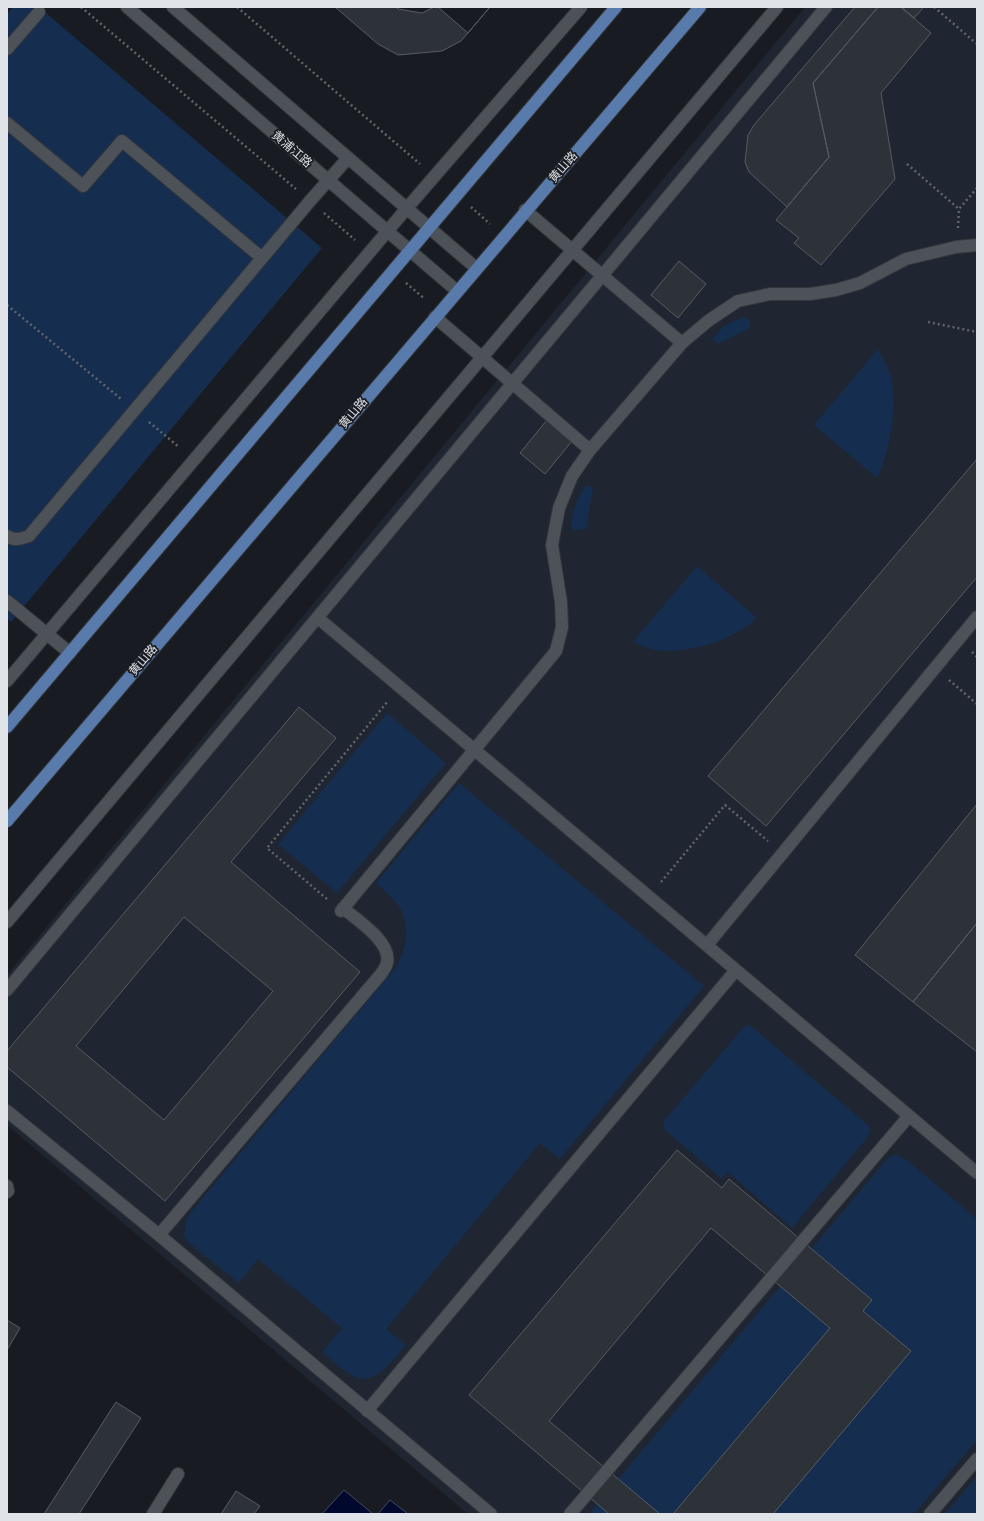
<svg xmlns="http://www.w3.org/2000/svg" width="984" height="1521" viewBox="0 0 984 1521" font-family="Barlow,'Noto Sans SC',sans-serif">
<rect width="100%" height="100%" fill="#181c22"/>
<path fill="#1f2631" d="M805 7H977V1514H468L7 1125V975Z"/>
<path fill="#152d4e" d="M13 7H39L322 248 11 622 7 618V14Z
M743 317 747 318 750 322V328L718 344 712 339 724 326Z
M878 349C883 358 888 367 891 377 898 404 890 453 877 478L814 425Z
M586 485 593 488 586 529 574 530 571 527C572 512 577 496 586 485Z
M697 566 757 618C735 639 697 651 666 651 654 651 644 647 633 642Z
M387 713 446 763 337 893 278 844Z
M459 783 704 986 560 1159 540 1143 386 1329 406 1345C371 1388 363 1389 322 1352L342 1328 258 1259 239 1283 189 1243 184 1236 186 1222 190 1213 396 967C406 950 410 929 401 910 396 900 384 891 376 883Z
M747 1025 751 1026 869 1126 870 1131 867 1138 792 1228 728 1172 722 1179 664 1129V1121L742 1029Z
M895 1154 908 1161 977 1219V1440L914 1514H589L887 1159Z
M977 1476V1514H945Z"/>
<path fill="#00082d" stroke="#434a65" d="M344 1490 373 1514H322Z
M390 1500 408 1514H378Z"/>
<path fill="#2d3138" stroke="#575c64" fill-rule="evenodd" d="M335 7H396L398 9 422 13 434 7H490L461 41 442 51 398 55 378 44Z
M438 7H490L468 33Z
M855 7H878L813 83 829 157 787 207 749 172 745 162 748 135 754 125Z
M878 7H901L931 33 881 93 895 179 821 265 794 243 799 238 776 220 829 157 813 83Z
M901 7H924L914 18Z
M679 261 706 284 678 318 651 295Z
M547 420 572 441 545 474 520 453Z
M977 459V577L766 826 708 776Z
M299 707 336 738 231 862 360 972 165 1201 7 1067V1051ZM184 917 273 991 164 1120 76 1046Z
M977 804V923L913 1002 855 955Z
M977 923V1052L913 1002Z
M677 1150 722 1188 729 1179 872 1300 863 1311 911 1351 773 1514H673L830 1328 711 1228 549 1421 660 1514H609L469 1395Z
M7 1320 20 1328 7 1350Z
M116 1402 141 1418 79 1514H44Z
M236 1491 260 1506 254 1514H221Z"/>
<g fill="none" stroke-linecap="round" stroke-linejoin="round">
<g stroke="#34373c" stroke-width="14">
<path id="minor" d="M127 7 457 291
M173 7 476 268
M7 49 39 12
M7 123 83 186 122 141 262 258
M525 210 682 343
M435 317 590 450
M7 536C14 541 21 539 29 536L310 201 348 158
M7 601 70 653
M318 618 977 1173
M7 681 407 208 581 7
M341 911 556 651 562 627 561 602 552 545 559 508 572 476 590 450 682 343 708 321 738 301 770 294H810L836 290 860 283 906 259 956 247 977 245
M7 922 777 7
M707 945 977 617
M7 990 826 7
M7 1111 159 1235 491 1514
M7 1186 8 1191 7 1192
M159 1235 381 974C383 971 386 967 387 963 392 942 357 920 343 908
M367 1411 736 970
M153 1514 178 1474
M570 1514 909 1116
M930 1514 977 1459"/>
</g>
<g stroke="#34373c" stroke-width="14">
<path id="major" d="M7 727 616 7
M7 821 700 7"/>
</g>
<path stroke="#61656a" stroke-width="2.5" stroke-dasharray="2 3" stroke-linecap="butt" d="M81 7 296 189
M237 7 420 164
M934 7 977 44
M907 164 959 209
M471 207 490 224
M324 213 355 240
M958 228 959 209 977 188
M406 283 425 299
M7 305 121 399
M928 322 977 332
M149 422 179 447
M972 652 977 657
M949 680 977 704
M661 882 725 805 768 841
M327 899 267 848 388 701"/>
<use href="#minor" stroke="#4d5259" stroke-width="12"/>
<use href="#major" stroke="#587bac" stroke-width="12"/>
</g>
<g text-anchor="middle" stroke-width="3.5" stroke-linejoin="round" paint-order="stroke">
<g font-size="12" fill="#e0e3e8" stroke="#181c22">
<text transform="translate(292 149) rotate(41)" y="4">黄浦江路</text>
<text transform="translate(563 167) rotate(-49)" y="4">黄山路</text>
<text transform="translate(353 413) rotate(-50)" y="4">黄山路</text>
<text transform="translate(143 660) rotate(-50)" y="4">黄山路</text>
</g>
</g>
<rect width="984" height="1521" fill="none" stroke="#e0e3e8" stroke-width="16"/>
</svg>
